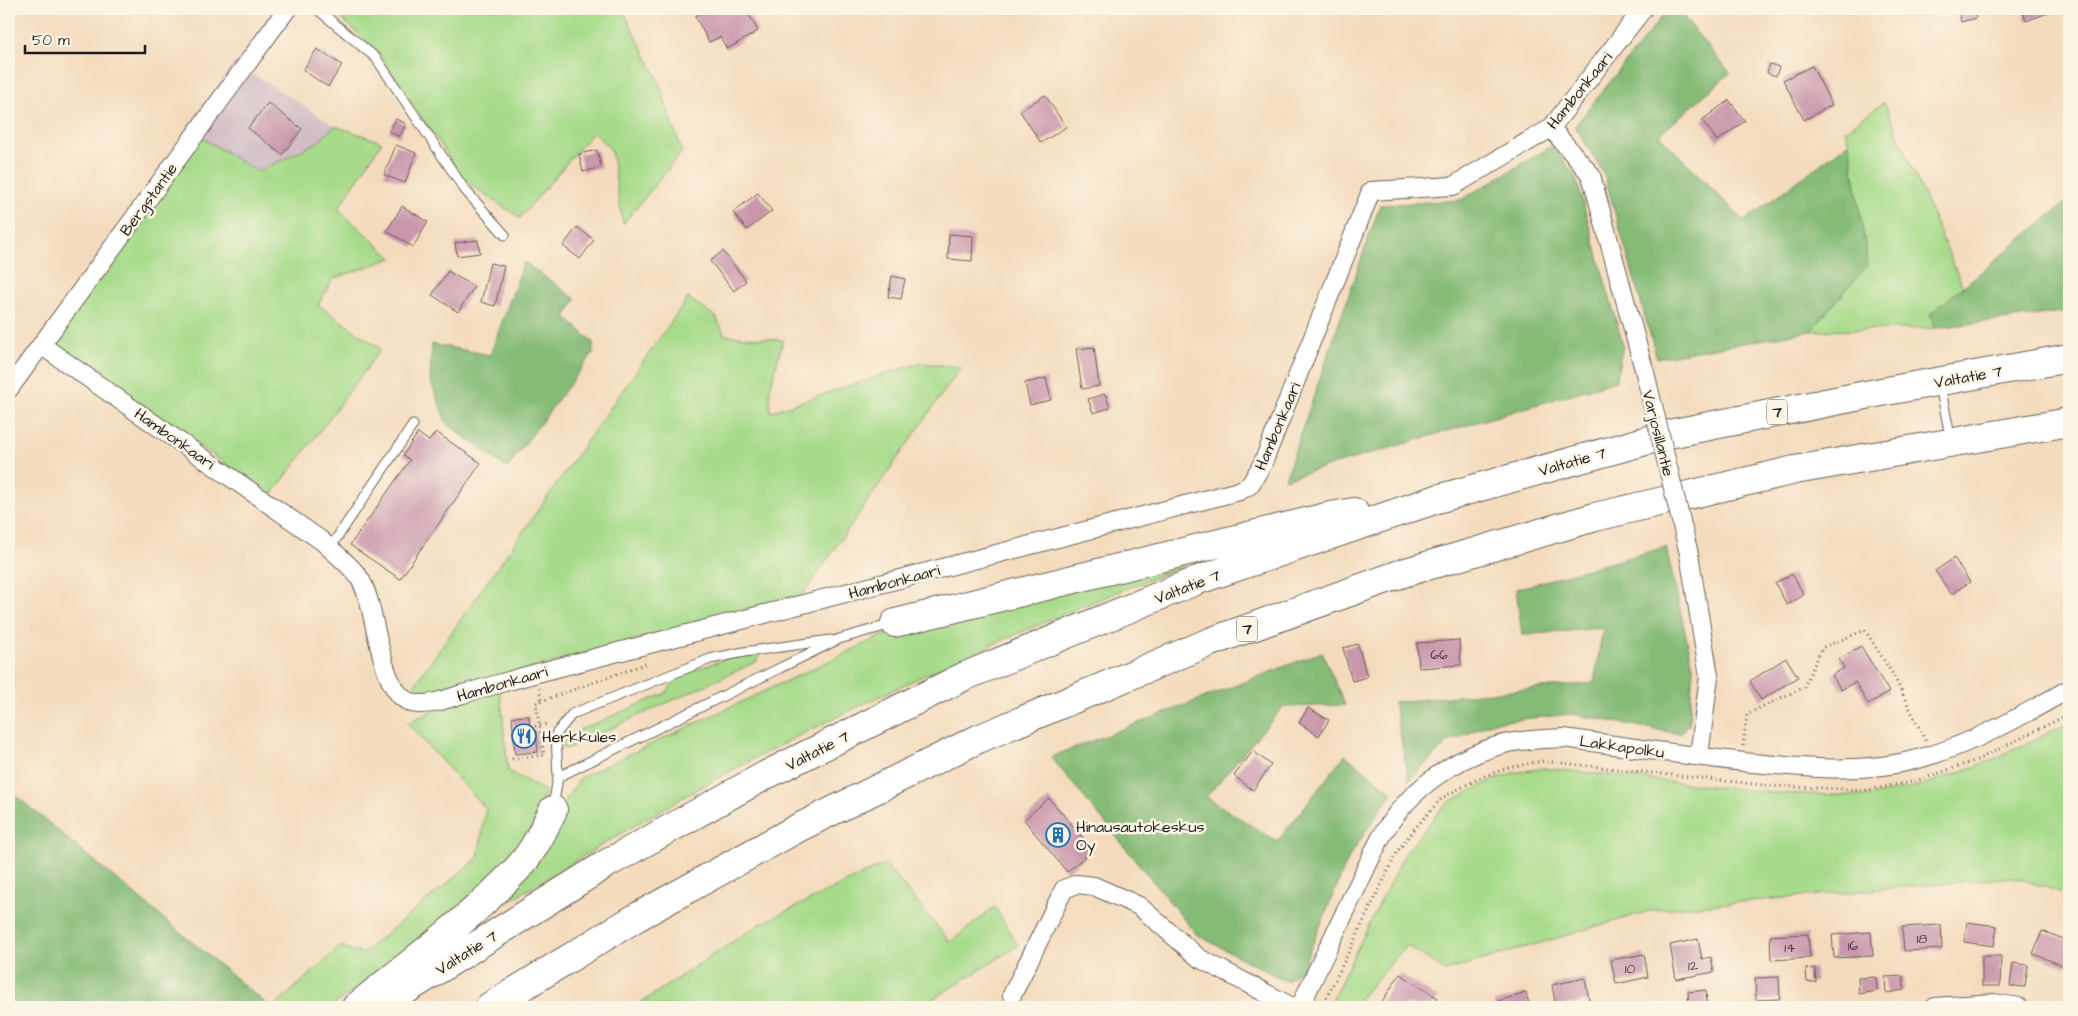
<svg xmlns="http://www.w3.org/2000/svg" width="2078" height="1016" viewBox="0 0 2078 1016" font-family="'Architects Daughter',sans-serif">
<rect width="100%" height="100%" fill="#fcf5e5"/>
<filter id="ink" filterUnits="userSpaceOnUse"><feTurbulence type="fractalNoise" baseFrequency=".02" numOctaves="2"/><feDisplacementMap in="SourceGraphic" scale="10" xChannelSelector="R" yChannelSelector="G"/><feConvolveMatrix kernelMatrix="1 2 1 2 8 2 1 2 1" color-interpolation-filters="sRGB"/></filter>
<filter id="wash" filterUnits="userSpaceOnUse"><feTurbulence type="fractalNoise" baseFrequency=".0096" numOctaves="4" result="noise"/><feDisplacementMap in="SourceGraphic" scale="20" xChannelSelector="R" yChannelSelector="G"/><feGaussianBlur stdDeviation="1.12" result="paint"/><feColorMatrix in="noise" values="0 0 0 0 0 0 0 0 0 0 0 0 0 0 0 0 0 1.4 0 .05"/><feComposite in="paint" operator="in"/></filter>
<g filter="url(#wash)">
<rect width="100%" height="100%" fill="#f4dbbd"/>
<path fill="#d2bdc6" d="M234 62 335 126 318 142 258 172 187 128Z"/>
<path fill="#a7db8b" stroke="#627c54" d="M331 9H622L657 77 682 152 623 224 611 150 593 132 520 218 466 182 377 51Z
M1884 102 1963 287 1930 314 1936 328 1811 331 1868 264 1849 143 1845 131Z
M335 126 382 142 338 209 392 258 333 279 318 305 381 349 271 496 56 345 54 337 201 137 258 172 318 142Z
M688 298 716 317 725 335 783 340 770 389V412L919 363 961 367 803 594 426 698 408 694Z
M1185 562 1179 568C1028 626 881 692 738 767 652 813 569 865 486 915L553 830 568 796 581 777 897 629Z
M755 654 759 655 756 662 568 748 564 749 562 745 568 735 666 693 678 676 725 659Z
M500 690 508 771 545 791 533 825 509 861 433 929 331 1007H274L341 946 362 954 478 858 486 809 407 723 441 707Z
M2069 723V895L2014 877 1652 910 1445 971 1407 945 1352 1007H1328L1404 855 1445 804 1486 783 1513 773 1544 768 1775 793 1870 796 1923 785 1987 762Z
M885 864 950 942 995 907 1018 946 923 1005 924 1007 636 1006 758 925Z"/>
<path fill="#85bb77" stroke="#506c4a" d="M1668 9H1677L1730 73 1659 135 1744 221 1849 143 1868 264 1811 331 1657 358 1604 174 1575 126Z
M1552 146 1575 175 1623 345 1616 381 1285 479 1380 205 1461 200Z
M2069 200V311L1936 328 1930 314Z
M524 262 576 299 565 317 593 342V353L507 468 447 424 430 380 432 344 490 355Z
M1666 547 1693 667 1689 724 1680 734 1572 714 1493 722 1447 743 1409 780 1394 702 1594 683 1603 628 1522 635 1516 589Z
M1322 652 1345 705 1283 707 1206 797 1277 842 1345 755 1392 792 1349 857 1302 969 1286 981 1197 935 1051 757Z
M9 790 270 1007H9Z"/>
<g id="blocks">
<path fill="#c996ac" d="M709 9H746L758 31 727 49 720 37 709 42 695 16Z
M1958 9H1974L1976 18 1961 22Z
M2022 9H2059L2026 21Z
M317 49 342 65 328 87 303 70Z
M1770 64 1779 67 1776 76 1767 73Z
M1812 66 1832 105 1804 120 1783 80Z
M1045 95 1066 127 1041 143 1020 111Z
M1729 100 1745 121 1717 141 1702 120Z
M268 103 302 129 282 155 248 128Z
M396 119 406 124 399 137 389 131Z
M396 145 416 153 405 183 384 175Z
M597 150 601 167 583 172 579 154Z
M758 193 772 211 747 230 733 212Z
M402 206 428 222 413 247 387 231Z
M577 227 594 240 580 259 563 246Z
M949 234 973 236 972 261 948 259Z
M478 240 480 253 457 256 455 243Z
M723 251 746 281 734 291 710 261Z
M490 263 504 266 495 306 481 302Z
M448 271 474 287 458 312 432 295Z
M892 276 905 279 901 299 888 297Z
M1094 347 1099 386 1082 389 1076 349Z
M1046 378 1051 400 1030 405 1025 383Z
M1105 394 1110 408 1093 413 1088 399Z
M436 432 481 463 400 579 350 545 410 460 403 455 418 433 429 441Z
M1954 558 1970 582 1951 594 1935 571Z
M1792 574 1804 595 1787 605 1775 583Z
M1459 640 1461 665 1419 668 1417 643Z
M1358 644 1367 677 1352 681 1343 648Z
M1861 646 1889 692 1868 704 1855 682 1841 690 1832 675 1844 668 1839 659Z
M1786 658 1798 677 1761 700 1750 681Z
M1308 708 1329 720 1319 736 1299 723Z
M529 716 530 732 536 731 538 752 515 754 512 717Z
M1253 751 1271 765 1253 790 1234 776Z
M1049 798 1093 850 1067 872 1024 820Z
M1967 922 1997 926 1994 946 1964 942Z
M1941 925 1942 949 1904 951 1902 927Z
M2042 931 2069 941 2067 967 2033 954Z
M1871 932 1873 956 1834 958 1832 935Z
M1808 934 1810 958 1771 960 1770 936Z
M1698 939 1702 959 1711 957 1714 972 1676 979 1670 945Z
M1644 954 1648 977 1616 984 1611 960Z
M1982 956H2001L2000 986H1982Z
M2013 963 2028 965 2025 987 2010 986Z
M1815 968 1816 982H1807L1806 969Z
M1400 974 1438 998 1432 1007 1406 1005 1405 1007H1387L1381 1003Z
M1903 976 1904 990 1886 993 1885 977Z
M1779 977 1780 999 1756 1000 1755 978Z
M1876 977 1877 991 1859 994 1858 978Z
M1585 978 1589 1001 1556 1007 1552 985Z
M1706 990 1707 1005 1689 1007 1688 992Z
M1526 993 1530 1007H1495L1494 1002Z"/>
</g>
</g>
<g filter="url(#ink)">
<use href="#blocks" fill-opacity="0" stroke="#685f54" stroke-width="1"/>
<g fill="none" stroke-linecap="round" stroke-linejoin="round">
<g stroke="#685f54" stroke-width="11">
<path id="lane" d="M317 9 376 58 465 190 505 235
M1940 385 1951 441
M330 548 413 425
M558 777 556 734 572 714 710 659 744 652 831 640
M553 808 558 777 839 639 892 624"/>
</g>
<g stroke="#685f54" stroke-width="20">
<path id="street" d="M1551 128 1591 175 1645 373
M41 345 322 541C334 553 351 565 360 579 379 609 377 702 418 704 431 705 447 699 459 695 485 688 511 680 537 673L1239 491 1250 485 1263 463 1371 191 1453 186 1551 128 1643 9
M9 389 287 9
M1689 554 1709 676 1699 756
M1012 995 1064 889 1077 884 1094 886 1139 906 1199 958 1292 1007
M1300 1007C1317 970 1335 934 1352 897 1363 876 1372 853 1384 832 1410 789 1455 757 1504 744 1524 739 1544 739 1564 738 1627 747 1690 756 1752 763 1807 768 1864 774 1918 759 1971 745 2022 716 2069 689
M1935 1007 1994 1003 2019 1007"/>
</g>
<g stroke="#685f54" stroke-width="30">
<path id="highway" d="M895 623 1330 516 1354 512
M356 1007C410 963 470 919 518 868 533 852 543 831 553 810
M379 1007 606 864 766 775 963 677 1198 580 1437 499 1674 433 1881 392 2069 358
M489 1007 637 917 798 828 978 739 1210 642 1406 572 1595 517 1795 470 2069 422"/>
</g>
<path stroke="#685f54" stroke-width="3" stroke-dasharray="1 4" stroke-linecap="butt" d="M539 688 542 702
M530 727 549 724
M1743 746 1747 714 1804 687 1822 648 1865 630 1894 676 1926 742
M512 759 544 755 536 703 648 663
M1322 1007 1397 852 1415 828 1442 798 1479 778 1510 767 1543 761 1772 786 1867 790 1916 781 1977 760 2069 714"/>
<use href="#lane" stroke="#fff" stroke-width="9"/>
<use href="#street" stroke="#fff" stroke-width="18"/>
<use href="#highway" stroke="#fff" stroke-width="28"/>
<g stroke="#685f54" stroke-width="20" stroke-linecap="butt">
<path id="street-bridge" d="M1645 373 1689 554"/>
</g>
<use href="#street-bridge" stroke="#fff" stroke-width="18"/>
</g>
</g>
<defs>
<g id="restaurant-ring" transform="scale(1.25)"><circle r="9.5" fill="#fcf5e5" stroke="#1f6fb2" stroke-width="1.5"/><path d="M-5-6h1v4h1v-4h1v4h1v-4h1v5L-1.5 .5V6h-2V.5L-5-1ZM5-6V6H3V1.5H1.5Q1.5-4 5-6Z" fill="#1f6fb2"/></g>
<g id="building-ring" transform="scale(1.25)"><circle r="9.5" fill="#fcf5e5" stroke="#1f6fb2" stroke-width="1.5"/><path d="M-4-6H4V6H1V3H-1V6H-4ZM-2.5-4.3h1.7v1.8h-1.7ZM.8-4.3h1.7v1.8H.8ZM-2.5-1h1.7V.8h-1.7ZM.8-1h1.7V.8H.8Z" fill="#1f6fb2"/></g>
</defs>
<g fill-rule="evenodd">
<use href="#restaurant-ring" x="524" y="736"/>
<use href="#building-ring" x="1058" y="835"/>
</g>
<g text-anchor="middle" stroke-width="5" stroke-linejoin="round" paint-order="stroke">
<g font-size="14" fill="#473a40">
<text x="1439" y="659">66</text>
<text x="1922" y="943">18</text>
<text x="1853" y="950">16</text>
<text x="1790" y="952">14</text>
<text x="1693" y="970">12</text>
<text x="1630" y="973">10</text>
</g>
<g fill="#fcf5e5" stroke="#5f5d58" stroke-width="1">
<rect x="1767" y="399.5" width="20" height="25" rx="4"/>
<rect x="1237" y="616.5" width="20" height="25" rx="4"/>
</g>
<g font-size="15" font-weight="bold" fill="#1c1c1c">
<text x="1777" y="417">7</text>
<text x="1247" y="634">7</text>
</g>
<g font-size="16" fill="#1c1c1c" stroke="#fcf5e5">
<text transform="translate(1579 90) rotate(-51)" y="6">Hambonkaari</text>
<text transform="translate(148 199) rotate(-54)" y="6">Bergstantie</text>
<text transform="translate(1968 376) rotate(-10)" y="6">Valtatie 7</text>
<text transform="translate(1277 426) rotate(-67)" y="6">Hambonkaari</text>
<text transform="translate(1659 433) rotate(76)" y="6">Varjosillantie</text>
<text transform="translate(175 438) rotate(35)" y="6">Hambonkaari</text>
<text transform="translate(1572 461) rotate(-16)" y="6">Valtatie 7</text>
<text transform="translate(894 581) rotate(-15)" y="6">Hambonkaari</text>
<text transform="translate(1187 586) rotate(-21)" y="6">Valtatie 7</text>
<text transform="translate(502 683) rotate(-16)" y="6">Hambonkaari</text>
<text transform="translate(1622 746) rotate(8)" y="6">Lakkapolku</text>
<text transform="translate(817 750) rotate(-27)" y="6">Valtatie 7</text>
<text transform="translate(466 952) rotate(-32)" y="6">Valtatie 7</text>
</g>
<g font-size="16" fill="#1c1c1c" stroke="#fcf5e5" text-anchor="start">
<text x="542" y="742">Herkkules</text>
<text x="1076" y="832">Hinausautokeskus<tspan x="1076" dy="18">Oy</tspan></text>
</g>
</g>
<rect width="2078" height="1016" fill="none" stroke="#fcf5e5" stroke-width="30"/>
<path d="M25 45v8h120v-8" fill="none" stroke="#1c1c1c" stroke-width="2.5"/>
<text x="32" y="45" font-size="15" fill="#1c1c1c" stroke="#fcf5e5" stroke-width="4" paint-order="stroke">50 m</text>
</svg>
